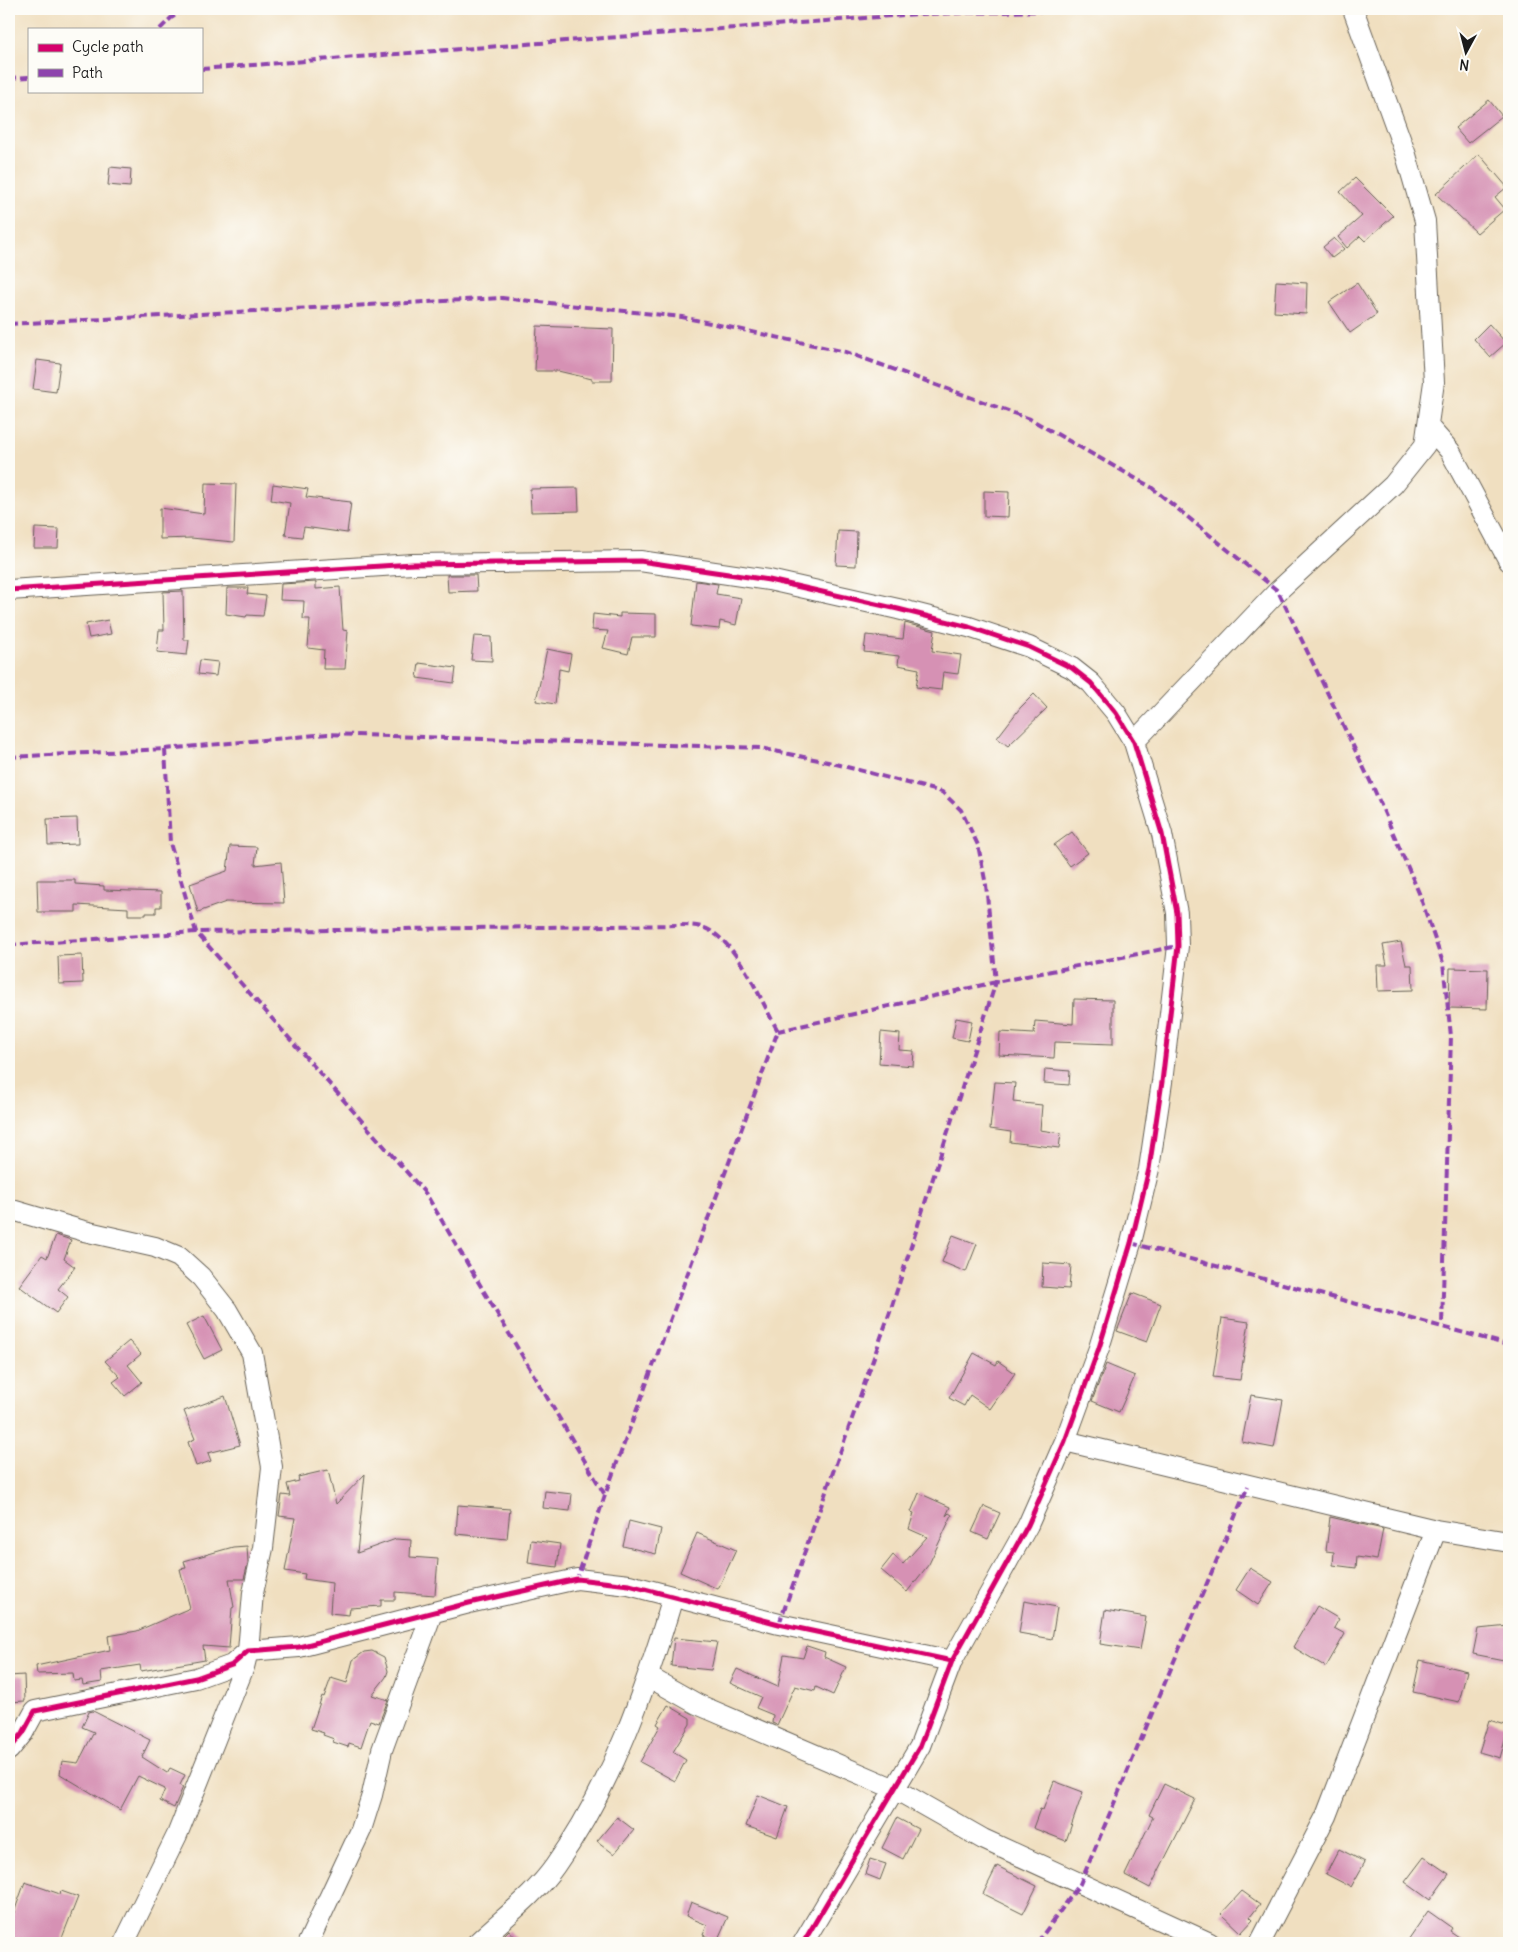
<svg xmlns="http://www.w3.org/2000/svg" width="1518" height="1952" viewBox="0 0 1518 1952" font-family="Delius,sans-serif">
<rect width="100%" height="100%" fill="#fdfcf7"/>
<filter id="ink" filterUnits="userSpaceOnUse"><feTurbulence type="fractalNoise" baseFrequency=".02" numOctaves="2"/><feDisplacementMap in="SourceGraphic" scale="10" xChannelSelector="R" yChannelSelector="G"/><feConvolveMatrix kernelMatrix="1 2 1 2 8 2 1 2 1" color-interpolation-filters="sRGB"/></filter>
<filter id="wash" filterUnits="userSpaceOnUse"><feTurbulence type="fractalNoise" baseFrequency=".0096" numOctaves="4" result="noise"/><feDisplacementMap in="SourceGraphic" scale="20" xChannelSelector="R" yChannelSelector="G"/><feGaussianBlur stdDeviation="1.12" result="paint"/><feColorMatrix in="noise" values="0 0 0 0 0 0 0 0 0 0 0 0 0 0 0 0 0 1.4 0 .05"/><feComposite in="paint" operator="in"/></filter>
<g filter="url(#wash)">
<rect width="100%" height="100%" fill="#f0dfc0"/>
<g id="blocks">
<path fill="#d691b4" d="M1489 100 1502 116 1468 143 1455 128Z
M1479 154 1507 187 1495 197 1505 209 1477 233 1436 194Z
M110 167 131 169 130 187 108 185Z
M1355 178 1393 216 1365 241 1360 236 1347 248 1338 237 1362 216 1340 192Z
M1334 238 1344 249 1332 258 1323 247Z
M1276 281 1307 283 1306 314 1274 312Z
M1357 283 1377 314 1350 333 1329 302Z
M1489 324 1506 343 1490 357 1474 339Z
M537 326 613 329 612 381H592V379L558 371H535Z
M37 360 60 363 56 392 33 389Z
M205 483 236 484 234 542 191 538 160 539V508L204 514Z
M273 484 308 489 306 497 351 502 347 533 304 527 302 537 285 535 290 503 271 500Z
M578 488 579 511 531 512 530 489Z
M984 491 1009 492 1008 517 984 516Z
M35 528 59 529 58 548H34Z
M838 531 857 532 856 566 836 565Z
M447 575H476L477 591 448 592Z
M696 581 718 584 716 594 741 598 736 625 720 621 719 629 691 626Z
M316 582V589L340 587 343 630 348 631 345 669H323L324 650 308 648 310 619H303L304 601 280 600 281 584Z
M227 588H248L247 594 266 596 263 616 247 615 246 617 226 614Z
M183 591 184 640H189L187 655 157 652 159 630H164L163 592Z
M620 613 656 614V637H632L628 654 603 648 608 631 592 630 593 614 620 617Z
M108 620 111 634 89 638 86 624Z
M905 623 935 631 932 651 961 655 958 674 943 672 941 690 916 687 919 669 898 665 899 656 864 652 866 635 903 639Z
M474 636 491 637 492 661 471 660Z
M547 649 571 654 568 671 559 669 555 704 536 701Z
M200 660 218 662 216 676 198 674Z
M419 663 456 668 454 683 417 678Z
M1034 694 1047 708 1008 746 997 738 1020 708Z
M77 818 78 844 48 845 47 819Z
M1072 832 1088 853 1070 866 1054 845Z
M230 846 257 847 255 865 281 862 284 903 226 902 198 912 190 884 227 871Z
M37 880H75V884L104 886V890L161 892V907H156V913H146V915H128V908L76 905V912H38Z
M1401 942 1406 965H1412L1413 990 1378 991 1377 965H1387L1383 945Z
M82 955 83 983 59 984 58 956Z
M1450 968 1488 969 1487 1009 1449 1008Z
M1074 999 1113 1000V1044L1055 1042 1054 1058 999 1055 1000 1032 1034 1034 1035 1021 1073 1024Z
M956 1018 972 1021 968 1041 952 1038Z
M881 1032 900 1034 899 1050 914 1051 913 1066 879 1063Z
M1045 1069 1070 1071 1069 1085 1044 1083Z
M995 1082 1015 1083 1013 1102 1042 1105 1040 1130 1061 1133 1059 1148 1010 1142 1011 1132 990 1129Z
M56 1235 71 1240 64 1259 75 1267 58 1289 68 1297 56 1313 19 1286 42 1255 47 1258Z
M953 1235 977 1244 966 1272 942 1262Z
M1043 1263 1071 1265 1069 1289 1042 1287Z
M1132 1293 1161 1304 1147 1342 1117 1331Z
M204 1316 222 1350 204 1359 186 1325Z
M1222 1318 1249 1322 1240 1380 1213 1377Z
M129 1341 141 1354 128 1365 142 1382 125 1396 113 1382 120 1377 105 1361Z
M974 1353 996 1365 998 1361 1015 1373 990 1409 970 1395 964 1406 949 1398Z
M1106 1364 1135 1376 1119 1412 1092 1401Z
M1251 1395 1283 1400 1274 1448 1242 1442Z
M225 1396 240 1445 208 1453 211 1461 196 1466 188 1442 195 1439 184 1411Z
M328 1470 336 1504 365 1474 357 1553 396 1539 411 1540 410 1557 438 1559 435 1595 395 1592V1600H381V1606L350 1608 349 1615 330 1613 332 1583 304 1579 305 1574 285 1571 295 1518 279 1516 282 1495 290 1496 287 1484 299 1481 298 1477Z
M545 1491 572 1494 570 1511 543 1508Z
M919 1493 950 1507 946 1516 949 1513 952 1515 929 1564 907 1592 881 1570 893 1555 903 1564 927 1537 909 1529 914 1513 911 1512Z
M458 1505 510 1509 507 1539 456 1534Z
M984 1506 1000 1513 988 1539 972 1532Z
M1330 1517 1383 1529 1377 1560 1357 1557 1356 1568 1333 1565 1334 1552 1326 1551Z
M629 1521 661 1529 656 1554 623 1546Z
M697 1533 736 1550 718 1589 680 1572Z
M531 1540 560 1544 557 1567 528 1563Z
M247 1546 248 1563 244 1579H229L234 1607 232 1608 229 1648 203 1646 205 1660 141 1671 140 1665 101 1671 102 1682 83 1685 82 1680 74 1681 73 1673 37 1674 36 1666 110 1650 108 1636 137 1631 190 1608 180 1569 186 1568 184 1561 233 1547Z
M1250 1568 1273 1582 1258 1605 1236 1590Z
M1024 1601 1057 1607 1052 1639 1019 1633Z
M1317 1606 1339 1619 1334 1628 1345 1634 1326 1667 1293 1647Z
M1105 1610 1146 1617 1140 1650 1100 1644Z
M1509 1626V1661L1473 1654 1478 1629Z
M674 1638 717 1642 711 1670 671 1666Z
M807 1646 825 1652 824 1657 846 1667 833 1695 816 1687 815 1691 795 1686 777 1725 772 1723 773 1715 756 1708 761 1697 730 1683 737 1669 778 1687 784 1655 803 1658Z
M372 1651 384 1657 388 1671 386 1677 372 1695 388 1700 379 1723 370 1720 361 1747 349 1743 348 1747 333 1742 334 1739 323 1735 324 1733 311 1729 322 1696 324 1697 331 1678 347 1683 353 1660 364 1652Z
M1420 1660 1467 1671 1459 1702 1413 1692Z
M24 1675 25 1701 9 1702V1676Z
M668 1705 690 1718V1724L673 1752 686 1760 675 1781 640 1762 660 1726 657 1724Z
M93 1711 150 1740 142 1757 167 1773 170 1768 185 1775 180 1785 183 1787 174 1808 160 1801 165 1789 138 1776 120 1810 60 1774 62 1761 78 1763 94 1732 82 1727 89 1712Z
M1489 1720 1509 1726 1500 1758 1479 1752Z
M1054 1781 1083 1792 1066 1841 1033 1828 1040 1809 1043 1810Z
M1164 1784 1195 1799 1150 1888 1125 1875 1153 1817 1149 1815Z
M758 1795 788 1807 777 1837 746 1826Z
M617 1817 634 1830 614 1854 597 1841Z
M897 1818 918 1829 903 1859 882 1848Z
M1339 1849 1365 1862 1351 1887 1326 1874Z
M1424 1857 1449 1874 1430 1900 1405 1882Z
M870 1859 886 1864 880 1880 865 1874Z
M997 1866 1037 1886 1023 1914 983 1894Z
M25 1882 60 1894 61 1891 78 1897 60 1943H9V1926Z
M1242 1891 1260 1904 1250 1917 1253 1920 1241 1933 1221 1914Z
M691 1902 728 1917 717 1941 703 1935 707 1925 686 1916Z
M1428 1911 1452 1928 1450 1931 1468 1943H1406Z
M509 1930 520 1943H494L505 1934Z"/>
</g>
</g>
<g filter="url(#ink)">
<use href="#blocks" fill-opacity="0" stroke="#666055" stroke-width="1"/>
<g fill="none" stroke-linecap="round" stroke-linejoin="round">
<g stroke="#666055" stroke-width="22">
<path id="minor" d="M1428 426 1450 451 1509 561
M9 590 413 564 640 561 769 580 898 609 969 627 1029 647 1072 668 1091 683 1116 713 1134 742 1162 834 1177 913 1178 946 1162 1082 1149 1169 1131 1243 1099 1348 1065 1441 1028 1525 952 1661 920 1746 803 1943
M1134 742 1278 591 1393 485 1425 445 1434 382 1425 221 1406 155 1353 9
M9 1209 84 1231 155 1247 179 1257 201 1277 227 1310 252 1353 272 1467 263 1548 253 1593 248 1651 244 1667 177 1835 124 1943
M1065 1441 1436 1530 1509 1542
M649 1677 697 1704 895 1789 983 1839 1210 1943
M9 1750 23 1733 35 1711 196 1678 232 1665 248 1651 299 1647 469 1603 577 1579 629 1585 779 1624 952 1661
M308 1943 361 1830 372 1795 382 1750 432 1613
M477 1943C503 1918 534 1896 555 1866 612 1786 645 1690 673 1597
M1260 1943 1326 1816 1436 1530"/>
</g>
<use href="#minor" stroke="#fff" stroke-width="20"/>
<path stroke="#8e44ad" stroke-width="4" stroke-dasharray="8 4" stroke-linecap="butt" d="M160 29 171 18 186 9
M201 69 917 14 1137 9
M9 78 29 77
M9 324 502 298 682 317 846 352 1030 419 1151 487 1278 591 1374 789 1419 893 1443 963 1451 1036 1442 1325
M165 749 170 843 196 932 426 1194 605 1495
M9 757 165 749 328 734 760 748 828 762 942 792 961 810 978 845 986 885 996 982 890 1312 779 1624
M9 945 196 932 679 925C689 925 700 925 709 930 740 947 761 1001 778 1031L605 1495 577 1579
M778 1031 996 982 1178 946
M1131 1243 1509 1345
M1037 1943 1080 1884 1248 1486"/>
<g stroke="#fdfcf7" stroke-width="8">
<path id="cycleway" d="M9 590 413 564 640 561 769 580 898 609 969 627 1029 647 1072 668 1091 683 1116 713 1134 742 1162 834 1177 913 1178 946 1162 1082 1149 1169 1131 1243 1099 1348 1065 1441 1028 1525 952 1661 920 1746 803 1943
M9 1750 23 1733 35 1711 196 1678 232 1665 248 1651 299 1647 469 1603 577 1579 629 1585 779 1624 952 1661"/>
</g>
<use href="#cycleway" stroke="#d6006c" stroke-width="5"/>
</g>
</g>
<rect width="1518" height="1952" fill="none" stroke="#fdfcf7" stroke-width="30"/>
<rect x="28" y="28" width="175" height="65" fill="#fdfcf7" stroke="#a3a29f"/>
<rect x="38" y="44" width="25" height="8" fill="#d6006c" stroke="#a3a29f"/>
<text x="72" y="52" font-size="15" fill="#1c1c1c">Cycle path</text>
<rect x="38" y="69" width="25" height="8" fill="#8e44ad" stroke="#a3a29f"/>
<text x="72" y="78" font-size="15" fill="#1c1c1c">Path</text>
<g transform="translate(1466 52) rotate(187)" stroke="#fdfcf7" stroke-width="4" paint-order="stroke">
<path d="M0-4L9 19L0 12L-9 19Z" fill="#1c1c1c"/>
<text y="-8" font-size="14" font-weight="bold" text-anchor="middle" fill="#1c1c1c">N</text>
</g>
</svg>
